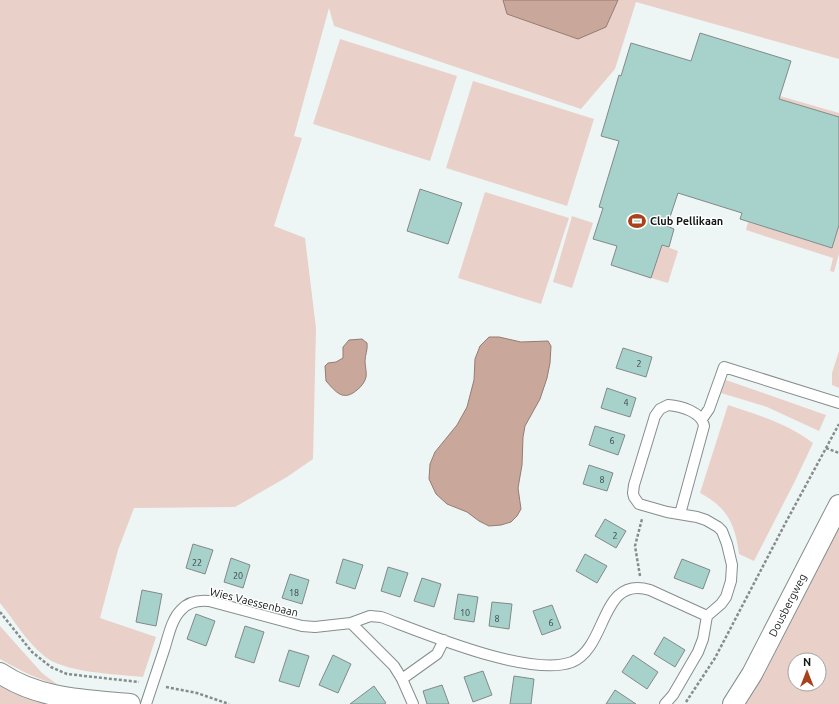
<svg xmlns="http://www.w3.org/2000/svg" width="839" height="704" viewBox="0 0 839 704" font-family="Ubuntu,sans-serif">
<rect width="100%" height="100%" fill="#edf6f5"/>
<path fill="#e9d1ca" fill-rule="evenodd" d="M0 0H505L606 27 618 0H839V59L636 2 615 69 581 109 334 26 329 8 294 136 302 138 274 226 305 238 316 328 313 459 287 477 235 507 134 508 118 550 100 618 156 637 143 677C116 674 62 673 43 655 26 641 14 620 0 603Z
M340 39 457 76 430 161 313 124Z
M473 81 594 119 567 206 446 168Z
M780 96 839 113V117L779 99Z
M485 192 569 218 541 304 458 278Z
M572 216 593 223 572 288 553 282Z
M748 222 832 248 839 225V254L834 272 830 271 833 258 746 230Z
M662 245 678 251 668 283 651 278Z
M839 351V388L832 385V373Z
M726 380 826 415 819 431 767 407 721 393Z
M728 405C758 415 788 424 813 443L795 481 754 561 739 554C735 524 728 508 700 493Z
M839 528V704H743L765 670ZM795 660H819V684H795Z
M0 626 42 673 58 685C37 679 19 670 0 659Z
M0 680 72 704H0Z"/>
<path fill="#caa79b" stroke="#947c74" d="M503 0H618L606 27 578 39 507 14Z
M489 337H499L521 342 548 341 551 346 550 363 547 378 540 399 525 426 523 437 522 465 518 488 521 509 517 516 511 522 501 525 489 526 479 521 467 512 447 504 436 494 429 479 430 464 435 452 457 425 467 407 474 380 475 359 480 346Z
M362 339 367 343C368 350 365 355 365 361 365 366 367 373 366 377 365 382 361 387 357 390 343 402 336 392 326 381L325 366 328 363 336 362 343 358V347L349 340Z"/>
<path fill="#a7d1cb" stroke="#828a89" d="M700 33 791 61 779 99 839 117V225L832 248 740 219 742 213 678 193 667 226 674 229 669 247 662 245 651 278 611 265 617 246 593 239 603 208 599 207 619 141 601 136 619 75 621 76 631 43 691 61Z
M420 189 462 203 448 244 407 231Z
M623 348 652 357 646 377 616 368Z
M607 388 636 398 630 417 601 408Z
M595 426 625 435 618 455 589 445Z
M589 465 613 473 607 491 583 484Z
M605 519 626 531 616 548 595 536Z
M193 544 213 550 205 574 186 568Z
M585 554 607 566 597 583 576 571Z
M231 558 250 565 243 588 224 582Z
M343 559 363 565 355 589 336 583Z
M682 559 710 570 703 589 674 578Z
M388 567 408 573 400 597 381 591Z
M290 574 309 580 302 604 282 598Z
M422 578 441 584 434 607 414 601Z
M142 590 162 594 156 626 136 622Z
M458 594 478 597 474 622 454 619Z
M492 602 512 604 509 629 489 626Z
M552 605 561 628 542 635 533 611Z
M196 614 215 621 206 646 187 639Z
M245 626 264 632 254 663 235 657Z
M664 637 685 650 675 667 654 654Z
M289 650 309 656 299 687 279 681Z
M333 655 351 664 338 693 319 685Z
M633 655 658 672 647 689 622 672Z
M483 671 492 695 473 702 464 677Z
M514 676 534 679 531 704H510Z
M442 685 449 704H427L423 691Z
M374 686 386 703 384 704H350Z
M615 690 636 704H606Z"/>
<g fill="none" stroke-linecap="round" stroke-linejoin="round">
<g stroke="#868e8d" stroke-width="12">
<path id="lane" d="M702 419 709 409 724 367 839 403
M351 623 370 616 381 617C424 633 530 678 572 662 608 647 600 575 650 590L707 616
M402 679 437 654 444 640
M146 704C152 686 158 668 164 650 168 638 171 620 181 610 188 602 198 600 209 601L302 626 315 627 351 623 394 666 402 679 413 704
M665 704 673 695 698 652 703 639 707 616 721 604 726 597 731 581 732 565 727 544 722 531 718 527 706 520 697 517 667 512 639 504 634 497 633 493 634 485 655 416 660 409 668 405C681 406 702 412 704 426L680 514"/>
</g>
<g stroke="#868e8d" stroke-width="22">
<g id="street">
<path d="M0 673C38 699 86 700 130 704"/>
<path id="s1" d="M733 704 752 674 839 505"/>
</g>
</g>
<path stroke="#868c8c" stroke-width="2.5" stroke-dasharray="3 2" stroke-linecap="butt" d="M826 448 839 453
M640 576 635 546 642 519
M0 612 32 652 51 667 67 674 139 682
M166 687 197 693 229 704
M686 702 715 658 786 522 839 424"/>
<use href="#lane" stroke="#fff" stroke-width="10"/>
<use href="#street" stroke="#fff" stroke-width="20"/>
</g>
<defs>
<g id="stadium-bare" transform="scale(1.38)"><path d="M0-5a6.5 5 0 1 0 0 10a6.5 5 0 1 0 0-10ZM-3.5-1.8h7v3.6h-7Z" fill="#a8411c" stroke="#fff" stroke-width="2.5" paint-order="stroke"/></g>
</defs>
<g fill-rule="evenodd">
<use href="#stadium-bare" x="637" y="221"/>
</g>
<g text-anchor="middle" stroke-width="3" stroke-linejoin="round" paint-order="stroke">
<g font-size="9" fill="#3a4645">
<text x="639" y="367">2</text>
<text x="626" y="406">4</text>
<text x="612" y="444">6</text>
<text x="602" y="483">8</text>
<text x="615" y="539">2</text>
<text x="197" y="566">22</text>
<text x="238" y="579">20</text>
<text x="294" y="596">18</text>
<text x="465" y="616">10</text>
<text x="497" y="622">8</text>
<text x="551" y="626">6</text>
</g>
<g font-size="11" font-weight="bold" fill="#151818" stroke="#fff" text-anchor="start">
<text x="650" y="225">Club Pellikaan</text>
</g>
<g font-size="11" fill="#151818" stroke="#fff">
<text transform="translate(254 602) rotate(14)" y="4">Wies Vaessenbaan</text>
<text dy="4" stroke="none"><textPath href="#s1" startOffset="113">Dousbergweg</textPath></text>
</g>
</g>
<g transform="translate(807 672)"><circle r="19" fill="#ffffff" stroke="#a1a3a3"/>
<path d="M0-3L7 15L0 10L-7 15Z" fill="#a8411c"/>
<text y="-6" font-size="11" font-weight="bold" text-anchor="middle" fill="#151818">N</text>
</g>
</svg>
